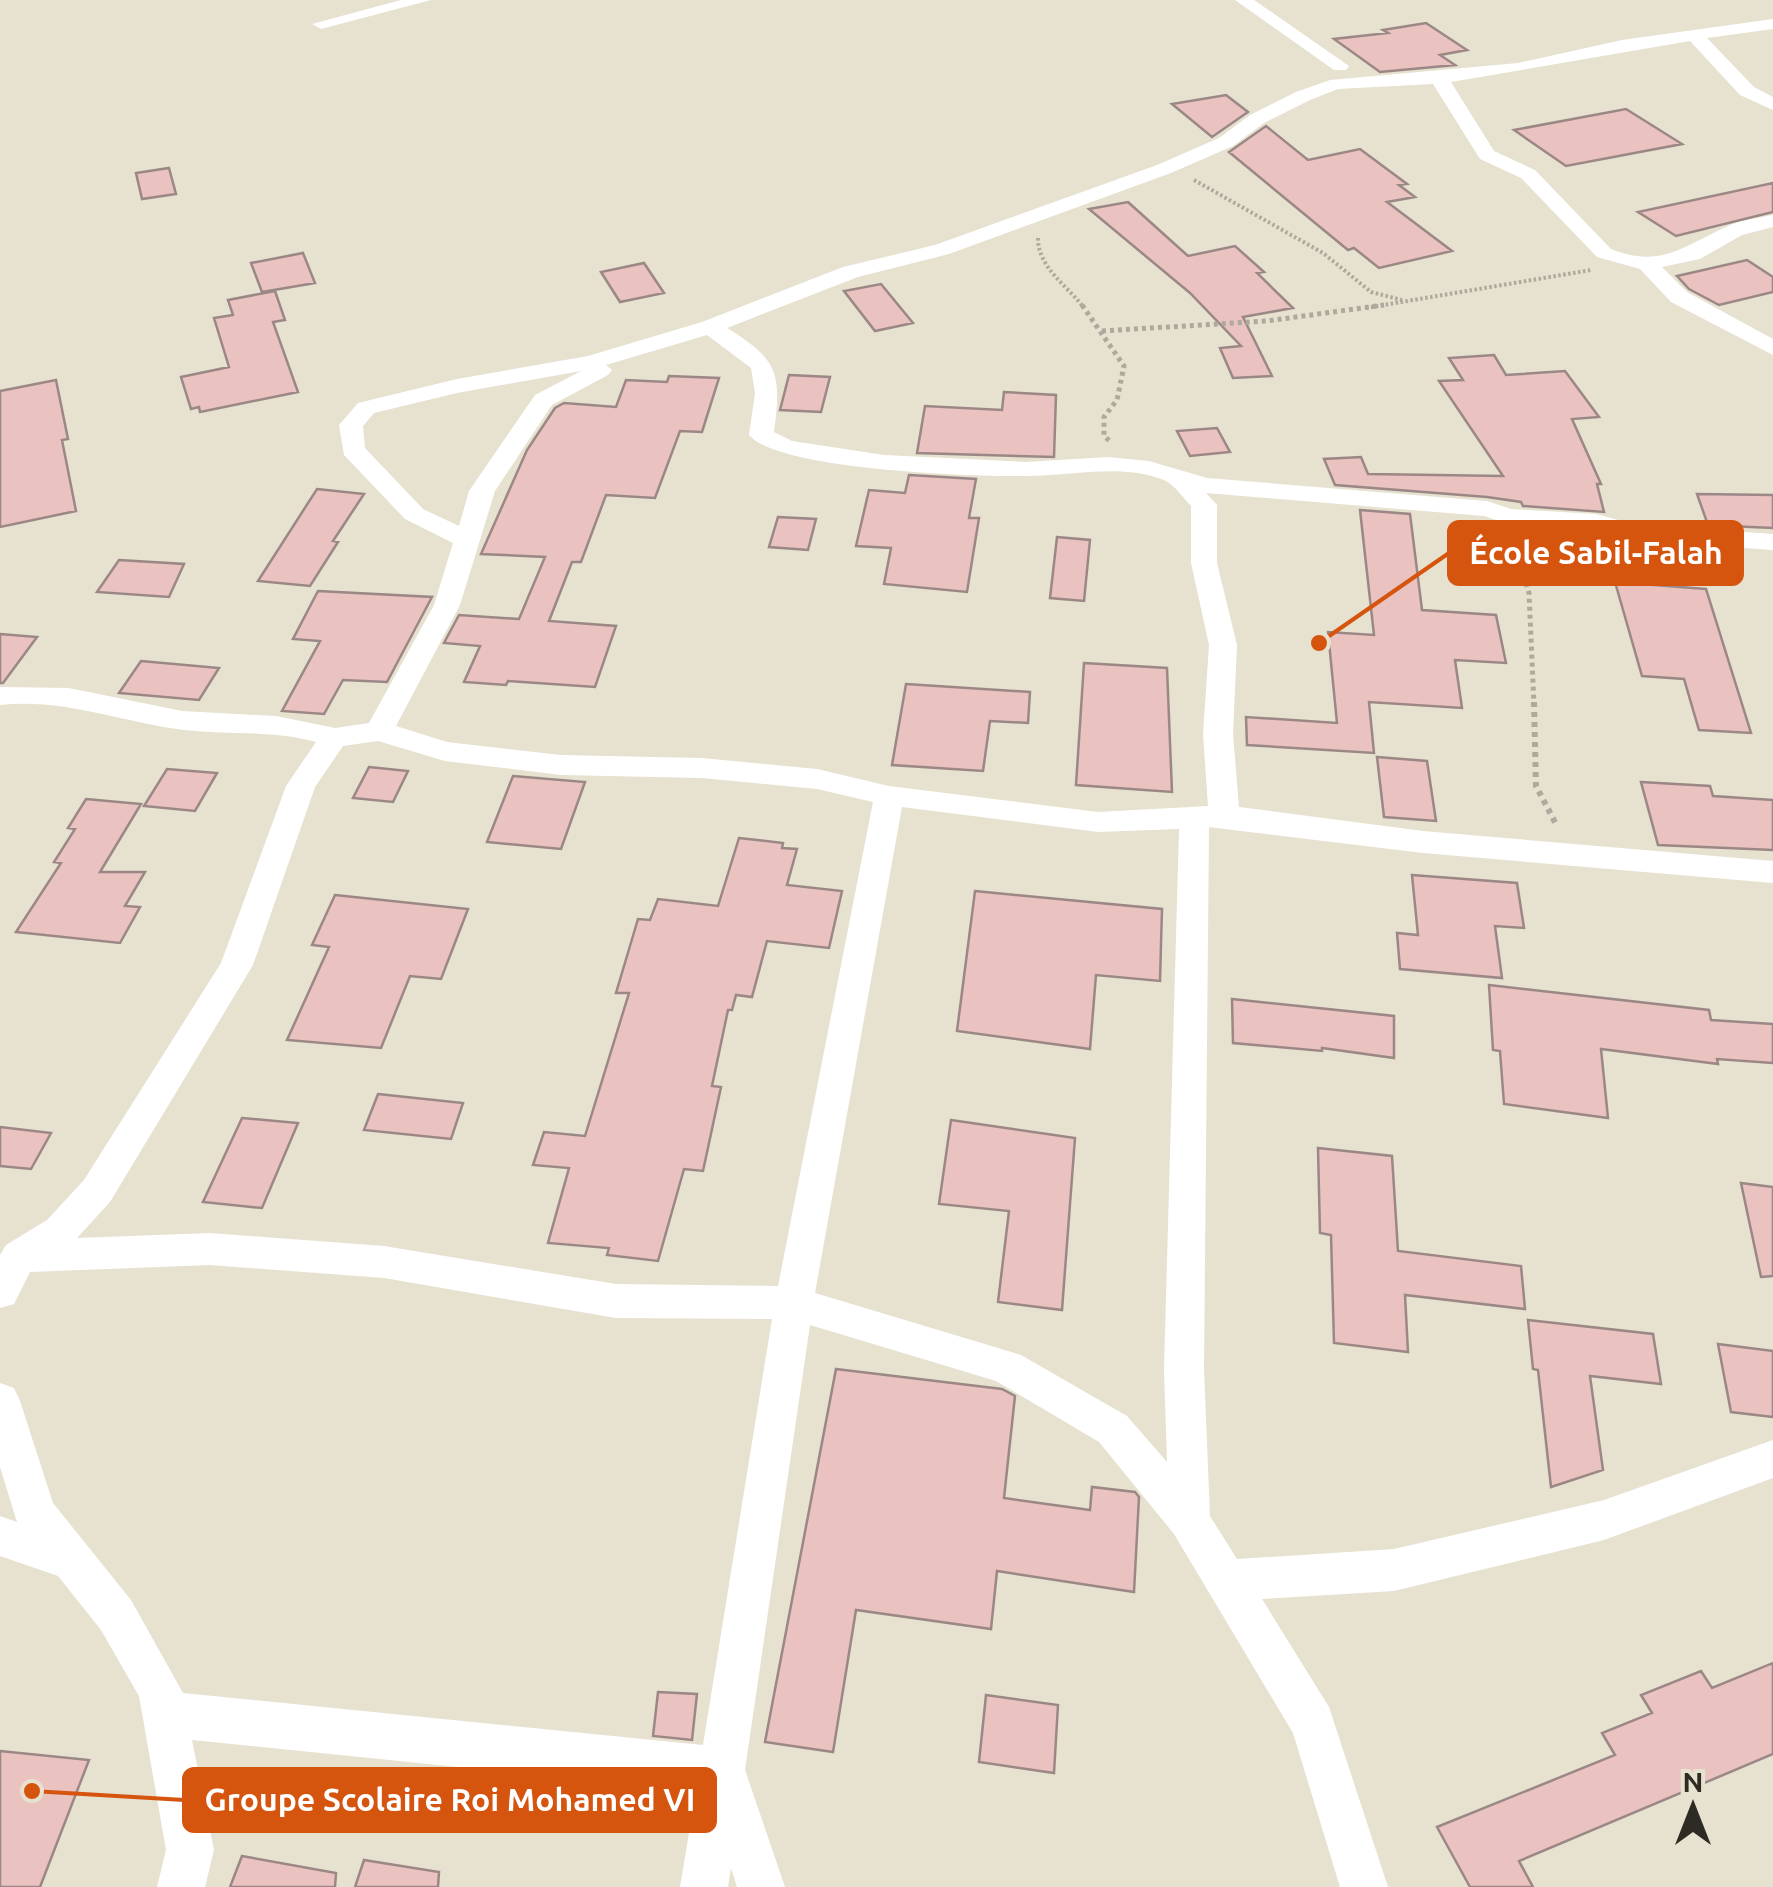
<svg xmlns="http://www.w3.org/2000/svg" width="1773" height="1887" viewBox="0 0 1773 1887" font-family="Ubuntu,sans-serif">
<rect width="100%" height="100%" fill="#e7e1d0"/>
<path fill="#eac2bf" stroke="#9b8886" stroke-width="2.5" d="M1426 23 1467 50 1440 55 1455 65 1380 72 1334 39 1388 33 1383 30Z
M1226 95 1248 112 1212 137 1172 104Z
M1626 109 1682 144 1566 166 1514 130Z
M1266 126 1308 160 1360 149 1407 184 1399 185 1415 197 1387 202 1452 251 1379 268 1354 248 1348 250 1229 152Z
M169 168 176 194 142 199 136 173Z
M1773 183V212L1676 236 1638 212Z
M1128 202 1188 256 1235 246 1264 272 1257 273 1293 308 1243 317 1272 376 1233 378 1220 348 1241 346 1190 293 1089 209Z
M303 253 315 283 262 292 251 263Z
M1747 260 1773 277V292L1719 305 1689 289 1677 276Z
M644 263 664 293 620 302 601 272Z
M881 284 913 323 875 331 844 291Z
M275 291 285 320 273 322 298 392 200 412 199 407 191 409 181 377 229 367 214 318 233 315 228 300Z
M1494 355 1506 375 1565 371 1599 417 1572 419 1601 484H1597L1604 512 1523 506 1521 502 1487 497 1335 485 1324 459 1361 457 1368 474 1503 476 1439 381 1463 380 1449 358Z
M789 375 830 377 821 412 780 410Z
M669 376 719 378 702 432 680 431 655 498 606 495 581 562H572L549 621 616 626 595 687 508 681 506 685 464 682 480 646 444 643 459 615 519 619 545 557 481 554 527 450 555 408 564 403 616 407 626 380 667 382Z
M56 380 68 439 62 440 76 511 0 527V391Z
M1004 392 1056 395 1054 457 917 453 925 406 1002 410Z
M1217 428 1230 452 1190 456 1177 431Z
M909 475 976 479 969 518H979L967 592 884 584 891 548 856 546 869 490 905 493Z
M317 489 364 494 333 541 338 542 310 586 258 581Z
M1697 494 1773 495V528L1708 525Z
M1360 510 1410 514 1422 610 1496 615 1506 663 1455 660 1462 708 1369 702 1374 753 1247 745 1246 717 1337 723 1328 632 1374 635Z
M778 517 816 519 808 550 769 547Z
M1057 537 1090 540 1084 601 1050 598Z
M119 560 184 564 169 597 97 592Z
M1615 582 1706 589 1751 733 1699 730 1684 679 1642 676Z
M318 591 432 597 387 682 343 680 324 714 282 711 320 641 293 639Z
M0 634 37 637 3 683H0Z
M141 661 219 668 199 700 119 693Z
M1084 663 1167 668 1172 792 1076 785Z
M906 684 1030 692 1028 723 990 721 983 771 892 765Z
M1377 757 1427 761 1436 821 1384 817Z
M369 767 408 771 393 802 353 798Z
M167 769 217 773 195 811 144 806Z
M513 776 585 782 561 849 487 842Z
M1641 782 1710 786 1713 796 1773 800V850L1658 845Z
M86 799 141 804 100 872H145L125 906 140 907 120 943 16 932 61 863 54 862 75 829 68 828Z
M739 838 783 843 782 848 797 849 787 885 842 891 829 948 767 941 752 997 736 995 732 1010H728L712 1086 721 1087 703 1171 684 1169 658 1261 607 1255 609 1248 548 1243 569 1168 533 1165 544 1132 585 1136 629 993H616L638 919 650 920 658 899 718 906Z
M1412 875 1517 883 1524 928 1495 926 1502 978 1400 969 1397 933 1418 935Z
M975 891 1162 909 1160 981 1096 975 1090 1049 957 1031Z
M335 895 468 909 441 979 410 976 381 1048 287 1040 329 947 312 945Z
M1489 985 1709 1010 1711 1020 1773 1024V1063L1717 1059 1718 1064 1601 1049 1608 1118 1504 1104 1500 1051 1493 1050Z
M1232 999 1394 1016V1058L1322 1048V1051L1233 1043Z
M378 1094 463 1103 451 1139 364 1130Z
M242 1118 298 1123 262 1208 203 1202Z
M951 1120 1075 1138 1062 1310 998 1302 1009 1211 939 1204Z
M0 1127 51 1133 31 1169 0 1166Z
M1318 1148 1392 1156 1398 1251 1521 1266 1525 1309 1405 1295 1408 1352 1334 1343 1331 1235 1320 1233Z
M1741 1183 1773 1187V1276L1761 1277Z
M1528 1320 1653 1334 1661 1384 1590 1376 1603 1470 1551 1487 1538 1370 1533 1369Z
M1718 1344 1773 1351V1417L1731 1412Z
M836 1369 1002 1389 1015 1396 1004 1498 1090 1510 1092 1487 1135 1492 1139 1497 1134 1592 997 1571 991 1629 856 1610 833 1752 765 1742Z
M1773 1663V1754L1519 1861 1533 1887H1470L1437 1827 1615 1755 1602 1733 1652 1713 1641 1695 1701 1671 1712 1688Z
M658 1692 697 1694 692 1740 653 1736Z
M986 1695 1058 1705 1054 1773 979 1762Z
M0 1751 89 1760 40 1887H0Z
M242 1856 336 1873 335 1887H230Z
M364 1860 439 1872 438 1887H355Z"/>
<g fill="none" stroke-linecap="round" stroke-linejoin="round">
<path stroke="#aea99c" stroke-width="4" stroke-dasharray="2.5 2.5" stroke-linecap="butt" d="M1194 180 1323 253 1371 292 1402 300
M1038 238C1038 268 1067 285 1084 308
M1366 308 1591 270"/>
<path stroke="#aea99c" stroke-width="5" stroke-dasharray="4 4" stroke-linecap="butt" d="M1082 305 1124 366 1117 400 1104 417V436L1111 442
M1102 331 1267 321 1384 305
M1513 537 1529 593 1534 705"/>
<path stroke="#aea99c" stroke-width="6" stroke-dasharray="5 5" stroke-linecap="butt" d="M1534 702 1536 786 1557 826"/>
<path fill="#fff" fill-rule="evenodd" d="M401 0H431L321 29 312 24Z
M1235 0H1254L1349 66 1346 70H1334Z
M1773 19V29L1707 38 1754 87 1773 97V110L1740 95 1690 41 1451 82 1494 151 1535 170 1611 249C1660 269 1684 246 1726 227 1740 220 1758 218 1773 215V227L1742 235 1700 259 1662 267 1687 292 1773 339V355L1671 302 1640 269 1597 257 1521 178 1480 159 1433 84 1338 89 1310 100 1264 123 1233 146 1171 173 949 254 858 277 727 328C778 359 782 374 774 432L792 441 884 455 1026 462 1108 457 1149 461 1207 478 1487 501 1511 509 1596 514 1633 524 1773 534V550L1631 540 1594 530 1508 524 1484 516 1206 493 1217 505V563L1237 645 1233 734 1239 807 1423 831 1773 861V883L1423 853 1209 827 1204 1370 1210 1516 1237 1559 1394 1549 1604 1500 1773 1440V1478L1604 1540 1394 1591 1262 1599 1329 1707 1388 1887H1340L1293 1733 1174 1534 1099 1442 996 1381 810 1325 745 1770 785 1887H737L731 1868 728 1887H680L696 1791 192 1740 214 1850 205 1887H157L166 1850 139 1696 101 1630 58 1576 0 1556V1516L17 1522 0 1467V1383L14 1388 20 1401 53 1503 131 1600 183 1693 703 1745 772 1319 616 1318 384 1278 210 1265 30 1272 14 1304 0 1308V1255L6 1245 47 1220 84 1180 221 963 286 786 316 742C273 730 228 735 184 730 121 722 64 698 0 705V687L69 688 182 711 276 716 335 728 369 723 434 605 453 543 405 519 344 455 339 425 358 403 457 379 588 356 702 322 843 267 935 245 1157 165 1219 138 1250 115 1296 92 1330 80 1518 63 1622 40ZM707 335 751 368 755 393 749 435C778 470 976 477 1026 476 1071 476 1121 463 1164 480 1175 485 1183 498 1191 506V563L1209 645 1203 734 1208 806 1098 812 889 786 817 769 702 758 561 755 447 742 396 726 460 605 495 491 552 405 608 375 612 370 606 365ZM581 371 535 395 469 491 459 526 423 509 365 448 363 426 374 413 457 393ZM378 741 445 761 561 775 702 778 817 789 873 802 778 1286 616 1284 384 1246 210 1233 77 1238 110 1202 253 965 315 787 343 746ZM902 807 1098 832 1179 829 1164 1370 1167 1462 1127 1416 1021 1355 815 1293Z"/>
</g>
<path fill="none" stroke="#d5540e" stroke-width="4" d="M1319 643L1449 553M32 1791L184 1800"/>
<g fill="#d5540e" stroke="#e7e1d0" stroke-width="4">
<circle cx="1319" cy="643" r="10"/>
<circle cx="32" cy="1791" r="10"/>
</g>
<g fill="#d5540e" stroke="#d5540e" stroke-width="4">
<rect x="1449" y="522" width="293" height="62" rx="10"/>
<rect x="184" y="1769" width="531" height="62" rx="10"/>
</g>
<g font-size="32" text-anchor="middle" font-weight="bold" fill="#fff">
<text x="1596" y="564">École Sabil-Falah</text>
<text x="450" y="1811">Groupe Scolaire Roi Mohamed VI</text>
</g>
<g transform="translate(1693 1807)" stroke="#e7e1d0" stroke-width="8" paint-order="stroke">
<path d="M0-8L18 38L0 25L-18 38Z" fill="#2e2b25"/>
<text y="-15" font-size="28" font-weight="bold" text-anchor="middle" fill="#2e2b25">N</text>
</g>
</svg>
